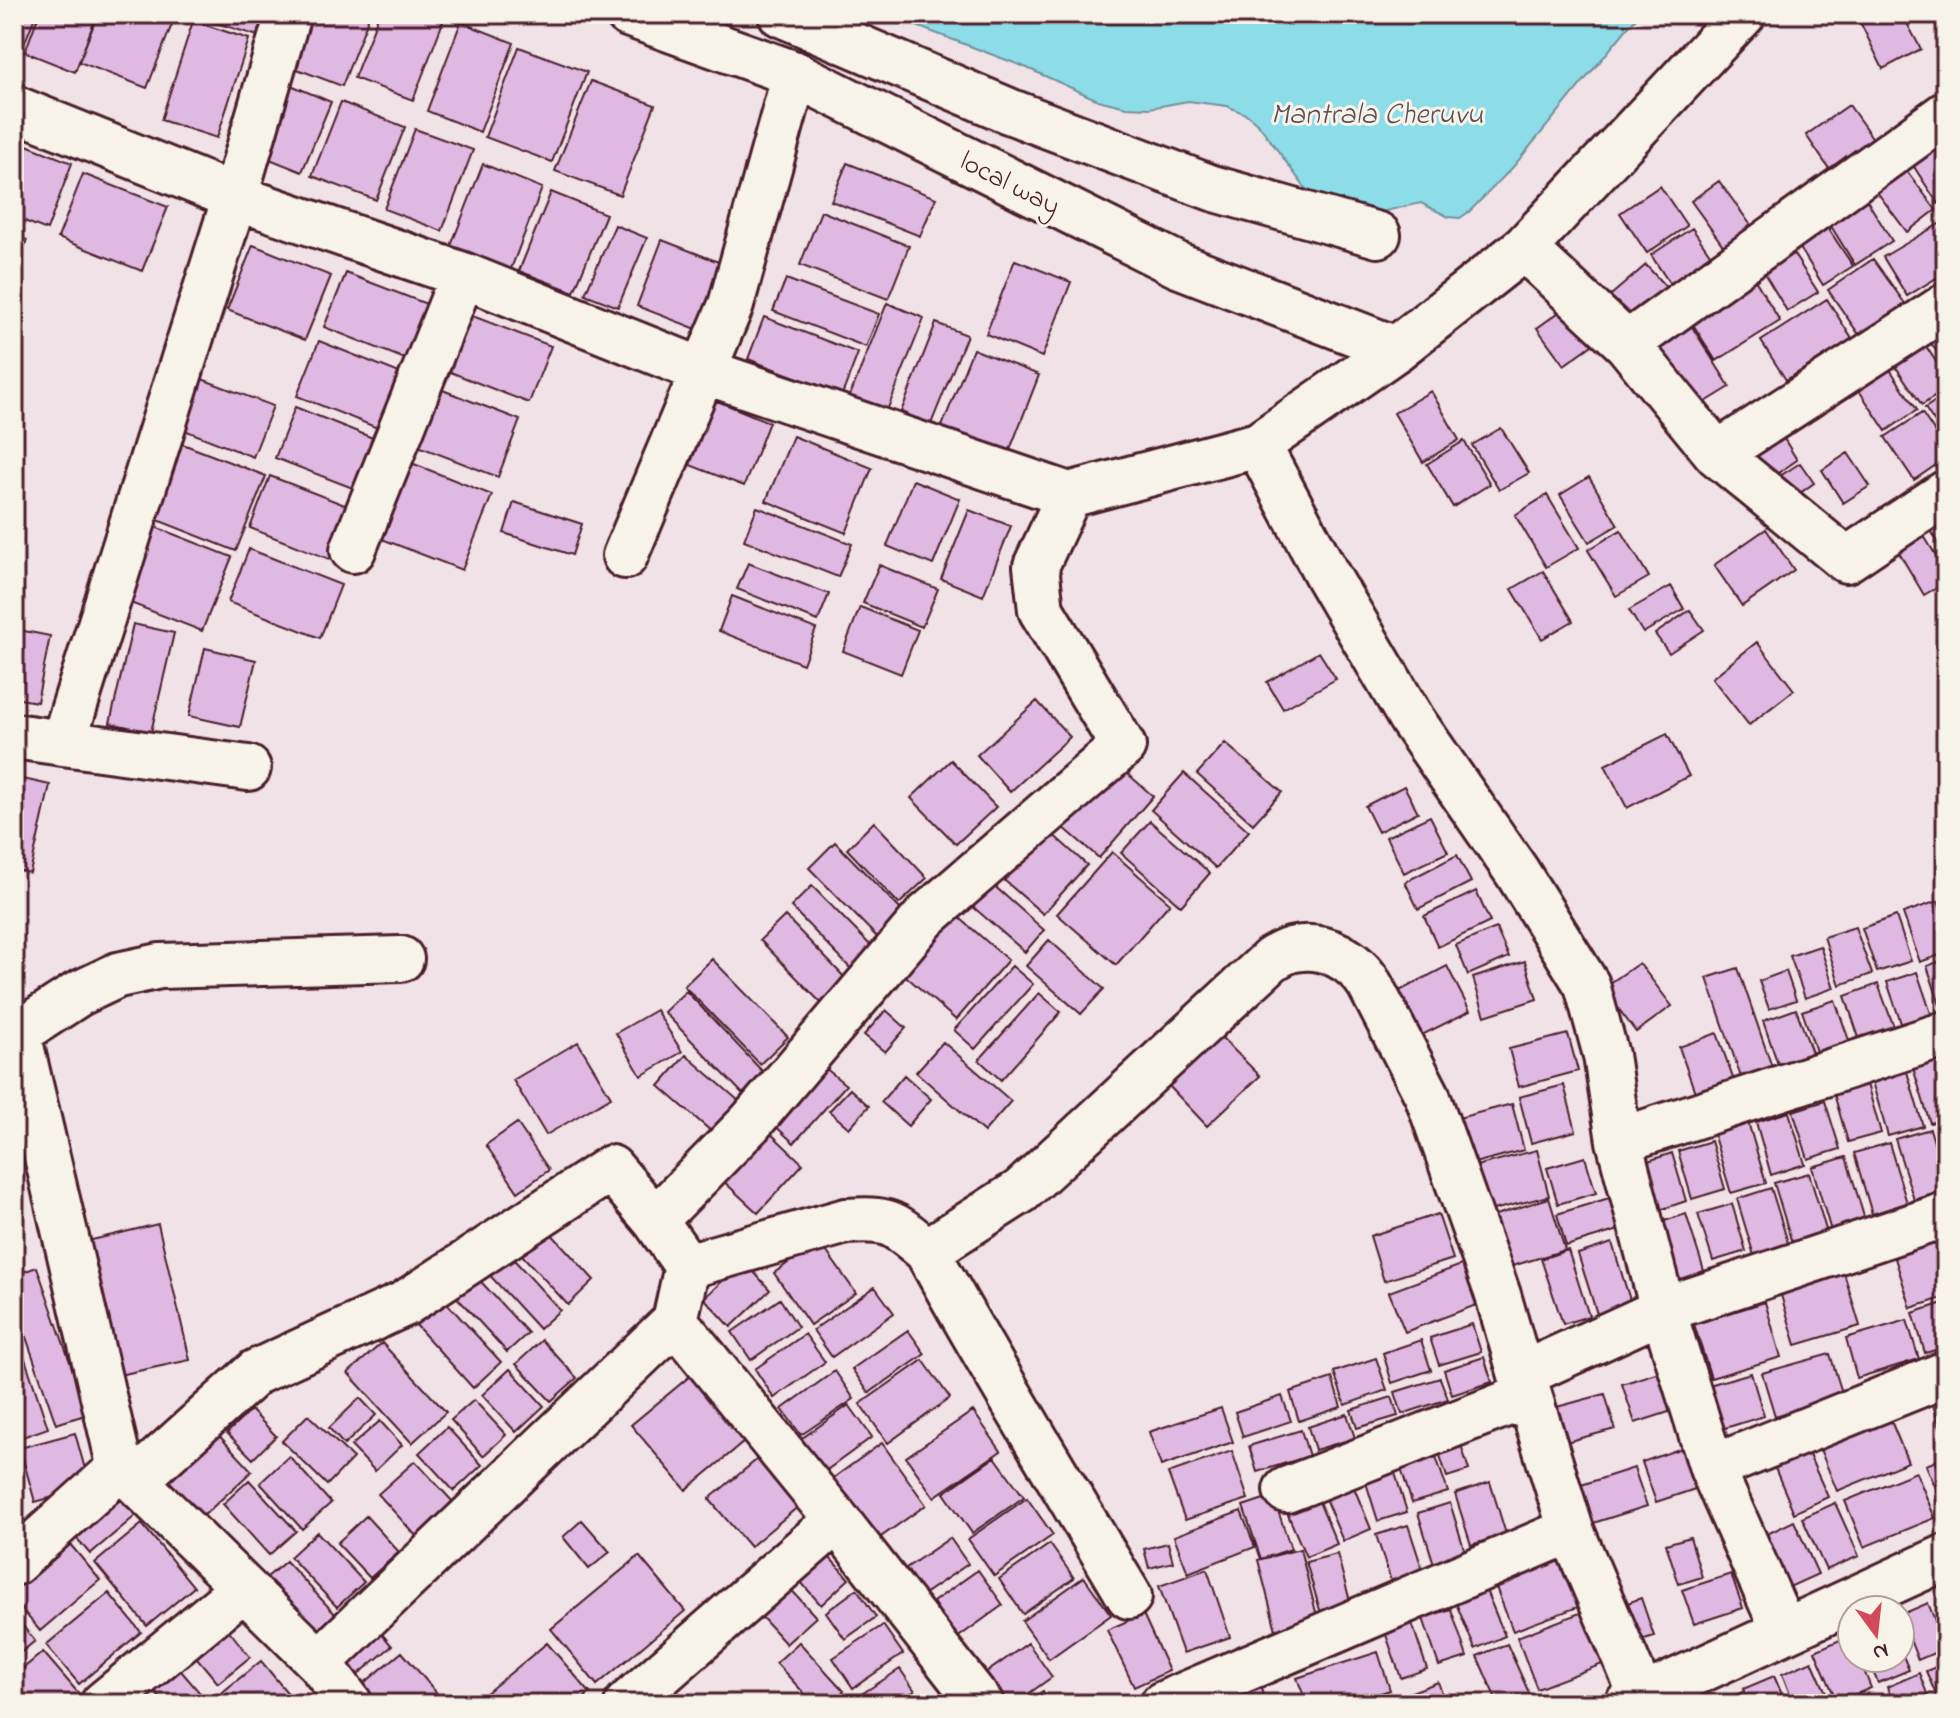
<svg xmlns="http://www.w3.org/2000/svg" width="1960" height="1718" viewBox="0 0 1960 1718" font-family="'Indie Flower',sans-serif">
<rect width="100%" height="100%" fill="#f0e2e6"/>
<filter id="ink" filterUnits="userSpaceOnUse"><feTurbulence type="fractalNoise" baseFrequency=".0125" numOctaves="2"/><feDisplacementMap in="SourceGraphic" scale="16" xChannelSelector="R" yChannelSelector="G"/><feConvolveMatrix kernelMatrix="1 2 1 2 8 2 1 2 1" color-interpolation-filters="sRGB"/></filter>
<g filter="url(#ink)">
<path fill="#8ddde8" stroke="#72919c" stroke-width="2" d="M885 14H1639L1513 167 1470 211 1460 218 1449 217 1421 203 1367 215H1335L1306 189 1259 125 1248 115 1227 106 1188 101 1150 108 1126 107 1098 100 1025 67Z"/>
<path fill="#dfb9e2" stroke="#4a1f2b" stroke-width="2" d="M14 14H36L17 62 14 61Z
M39 14H97L75 72 25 52Z
M98 14H162L174 19 147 88 79 62Z
M194 14H265L258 36 194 16Z
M300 14H370L342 86 281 63Z
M379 14H446L413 100 354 78Z
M1876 14H1902L1921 49 1883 69 1860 22Z
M193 21 249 39 217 138 161 120Z
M461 22 514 43 480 132 427 111Z
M519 47 587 72 552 162 485 137Z
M591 81 655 105 620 195 555 171Z
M286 83 331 102 302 172 257 154Z
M341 102 405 127 376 200 312 176Z
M1849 105 1876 143 1832 173 1806 135Z
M415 129 473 150 442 231 384 209Z
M1946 131V199L1938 204 1907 156Z
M14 140 72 163 47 230 14 217Z
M847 163 936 198 920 236 831 201Z
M1901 163 1936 210 1907 232 1871 184Z
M483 164 542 188 509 274 449 251Z
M83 174 168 207 142 271 58 238Z
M1719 181 1755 231 1727 251 1691 201Z
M1660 186 1687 226 1647 253 1620 213Z
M551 192 606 214 574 292 519 271Z
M1863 194 1892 241 1855 265 1826 218Z
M821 211 909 246 888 299 800 265Z
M1946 220V272L1907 296 1883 257Z
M1824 222 1853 266 1823 285 1795 240Z
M615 225 647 238 618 307 585 294Z
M1692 228 1719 267 1678 296 1651 255Z
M14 235 27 240 14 273Z
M662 240 724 264 699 330 637 306Z
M253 245 331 276 305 340 227 310Z
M1789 247 1818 292 1787 311 1760 266Z
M1873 259 1906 305 1860 336 1828 290Z
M1015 260 1071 282 1042 357 986 334Z
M1646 265 1673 295 1631 332 1604 301Z
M346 273 437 308 415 363 324 327Z
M1754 278 1780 321 1716 361 1689 318Z
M786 279 879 314 866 347 773 311Z
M1827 299 1852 339 1786 380 1761 341Z
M887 303 924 318 886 413 849 398Z
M1565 308 1592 345 1564 365 1537 328Z
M462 312 551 346 529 403 440 368Z
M764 317 858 353 842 395 748 359Z
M1946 318V365L1924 333Z
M1689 322 1730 387 1691 411 1650 347Z
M936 323 967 335 931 424 901 412Z
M1920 337 1946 377V389L1922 405 1889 357Z
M319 341 402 374 380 429 297 396Z
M973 349 1039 375 1006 460 939 434Z
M1885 362 1917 410 1886 431 1854 383Z
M194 376 273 406 253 457 174 426Z
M440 389 520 420 498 477 418 446Z
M1431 391 1459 440 1423 462 1394 413Z
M1946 394V439L1925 408Z
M715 400 769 422 744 486 690 465Z
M295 407 388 444 368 494 275 458Z
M1922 413 1946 449V458L1914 480 1885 437Z
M1501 428 1529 473 1499 490 1472 445Z
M793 436 872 468 846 533 766 501Z
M1783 437 1797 460 1772 477 1756 453Z
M167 438 266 476 236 551 137 512Z
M1464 441 1490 484 1453 507 1427 464Z
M1848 453 1870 486 1843 503 1822 470Z
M404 460 492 495 462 570 374 536Z
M1800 463 1814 483 1789 501 1774 480Z
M270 476 363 512 342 564 250 528Z
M1589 477 1618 525 1589 542 1560 495Z
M913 480 960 499 933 565 887 546Z
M1547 495 1579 548 1546 567 1515 515Z
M514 502 582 524 572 555 504 533Z
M757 507 852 544 838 577 744 540Z
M969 510 1011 526 983 596 941 579Z
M1946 515V555L1928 526Z
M140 521 232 557 202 631 110 595Z
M1766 529 1794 570 1742 606 1714 565Z
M1621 530 1649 577 1616 596 1588 550Z
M1924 536 1946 572V582L1924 595 1898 551Z
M249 549 341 585 320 638 228 602Z
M748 563 829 594 818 621 737 589Z
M879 565 938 589 922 627 863 603Z
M1543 571 1573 621 1542 639 1512 589Z
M1671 586 1684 609 1643 633 1629 610Z
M732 596 816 629 803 664 719 631Z
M860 607 918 630 901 674 843 651Z
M1690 610 1704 630 1669 653 1655 634Z
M133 624 174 633 151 732 110 723Z
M14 629 50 636 37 702 14 698Z
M1757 642 1794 690 1749 725 1712 678Z
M205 648 256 660 240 727 189 716Z
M1319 652 1336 679 1283 709 1267 682Z
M1037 701 1070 737 1010 792 977 755Z
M1667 734 1689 776 1627 808 1605 765Z
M1225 743 1282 792 1253 824 1197 774Z
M1111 759 1153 796 1099 858 1056 821Z
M951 760 996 807 956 844 911 798Z
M1184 773 1249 831 1216 868 1151 810Z
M14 777 50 785 30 873 14 869Z
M1404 786 1418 812 1378 832 1365 806Z
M1430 816 1448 852 1404 873 1386 837Z
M1150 821 1210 873 1181 906 1121 853Z
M874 822 927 878 899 904 847 849Z
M1041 824 1087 865 1043 914 997 874Z
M835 842 904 913 878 938 809 868Z
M1112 852 1170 903 1116 965 1057 914Z
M1457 855 1471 882 1418 909 1405 882Z
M991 883 1044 930 1025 952 972 906Z
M812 886 878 953 856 974 791 907Z
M1476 891 1490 922 1438 947 1424 916Z
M1938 901 1946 924V953L1920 962 1903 913Z
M953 912 1008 960 956 1020 901 972Z
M785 916 852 985 827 1009 760 940Z
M1896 916 1911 961 1877 972 1862 928Z
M1855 927 1872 974 1840 985 1824 937Z
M1496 928 1509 957 1468 975 1456 945Z
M1049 940 1104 989 1081 1014 1026 966Z
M1820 946 1834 988 1805 998 1790 956Z
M712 959 788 1037 760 1064 684 986Z
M1946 959V1013L1943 1014 1927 966Z
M1525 961 1537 999 1485 1016 1473 978Z
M1639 963 1672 1006 1636 1032 1603 988Z
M1012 966 1033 984 975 1049 954 1030Z
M1447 966 1470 1011 1406 1043 1384 999Z
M1738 968 1773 1070 1742 1080 1707 978Z
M1786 971 1796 1000 1769 1009 1759 981Z
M1917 972 1934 1022 1904 1032 1887 982Z
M1878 984 1897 1035 1862 1047 1845 996Z
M686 991 764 1073 743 1094 664 1012Z
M1039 993 1061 1012 1001 1080 979 1060Z
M1835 1000 1852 1049 1819 1060 1802 1011Z
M1796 1009 1815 1061 1781 1073 1763 1021Z
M656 1010 682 1052 641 1076 616 1033Z
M886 1010 906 1028 885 1052 864 1035Z
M1717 1033 1735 1084 1697 1098 1679 1047Z
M1568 1034 1578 1071 1519 1087 1509 1049Z
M1220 1036 1260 1076 1207 1126 1168 1085Z
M578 1042 611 1097 546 1135 513 1080Z
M943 1042 1011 1101 984 1132 916 1072Z
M686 1055 739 1101 712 1132 659 1086Z
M1945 1058 1946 1119 1930 1123 1913 1068Z
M1905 1065 1923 1126 1888 1136 1870 1075Z
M824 1067 846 1085 794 1143 773 1124Z
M904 1075 931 1099 908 1126 881 1102Z
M1867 1084 1881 1133 1848 1142 1834 1094Z
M1564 1085 1576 1131 1531 1143 1519 1097Z
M850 1089 869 1106 849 1128 829 1111Z
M1825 1101 1840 1149 1808 1159 1793 1111Z
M1512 1104 1524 1150 1459 1167 1447 1121Z
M1789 1112 1805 1164 1771 1175 1756 1122Z
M1748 1122 1766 1183 1731 1193 1713 1133Z
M517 1123 549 1170 518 1192 486 1145Z
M766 1129 803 1164 758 1213 720 1178Z
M1930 1129 1946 1182V1190L1914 1200 1895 1139Z
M1711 1141 1725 1189 1692 1199 1678 1151Z
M1889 1143 1907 1203 1872 1214 1854 1153Z
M1537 1150 1549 1196 1473 1215 1461 1170Z
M1672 1153 1686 1201 1654 1212 1639 1164Z
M1585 1157 1596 1193 1558 1204 1547 1168Z
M1846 1157 1865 1220 1831 1231 1812 1167Z
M1809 1173 1827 1233 1792 1243 1774 1183Z
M1771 1188 1790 1249 1755 1259 1737 1199Z
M1549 1198 1565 1250 1499 1270 1483 1219Z
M1609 1198 1619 1230 1566 1246 1557 1214Z
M1732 1204 1746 1251 1713 1261 1698 1214Z
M1438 1214 1453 1259 1384 1281 1370 1236Z
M1686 1214 1705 1274 1670 1285 1652 1225Z
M158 1224 190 1360 119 1375 88 1241Z
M548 1230 594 1280 568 1305 521 1254Z
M1946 1232V1297L1911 1308 1892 1249Z
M819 1241 856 1293 810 1325 774 1273Z
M1612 1243 1631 1303 1597 1314 1578 1254Z
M1568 1250 1589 1316 1563 1324 1541 1259Z
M506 1251 560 1310 539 1329 485 1270Z
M744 1261 770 1290 731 1327 704 1298Z
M1464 1264 1479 1304 1405 1332 1389 1292Z
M37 1267 88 1414 56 1424 14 1302V1275Z
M473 1273 528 1333 507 1352 452 1292Z
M1844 1273 1860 1326 1796 1345 1780 1292Z
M875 1287 894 1313 832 1357 813 1330Z
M443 1299 501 1362 473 1388 415 1324Z
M780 1299 798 1327 751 1360 732 1332Z
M1765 1302 1781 1357 1711 1378 1694 1324Z
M1946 1302V1347L1925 1353 1913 1313Z
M1907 1320 1919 1359 1857 1378 1846 1338Z
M1472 1324 1481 1352 1439 1365 1430 1338Z
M14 1326 48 1428 14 1440Z
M908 1330 925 1354 869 1393 852 1369Z
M805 1334 825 1362 774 1398 755 1369Z
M542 1340 577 1378 551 1401 516 1364Z
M1421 1340 1431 1370 1392 1383 1383 1353Z
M382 1343 446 1412 412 1443 348 1373Z
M1830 1354 1843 1396 1775 1416 1762 1373Z
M1484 1357 1492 1382 1452 1395 1444 1370Z
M1376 1358 1387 1390 1345 1405 1334 1372Z
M923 1360 950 1398 888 1443 860 1404Z
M701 1367 756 1432 686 1490 631 1425Z
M510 1369 544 1406 516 1432 482 1395Z
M1665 1370 1678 1409 1635 1423 1622 1384Z
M835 1371 854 1399 801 1435 782 1409Z
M1751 1373 1764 1416 1722 1429 1709 1385Z
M1332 1378 1341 1407 1299 1421 1290 1392Z
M1440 1378 1448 1399 1402 1414 1395 1392Z
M1605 1394 1615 1429 1562 1443 1553 1408Z
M1946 1394V1445L1931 1399Z
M1282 1396 1291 1421 1243 1437 1235 1412Z
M1392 1397 1398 1416 1357 1428 1351 1410Z
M360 1398 376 1415 344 1445 329 1428Z
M474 1400 506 1435 483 1456 451 1420Z
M849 1405 872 1437 824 1472 801 1439Z
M1221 1408 1233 1442 1161 1466 1149 1432Z
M251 1410 276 1436 253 1459 227 1433Z
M973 1411 1001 1451 934 1497 906 1457Z
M1347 1414 1355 1438 1315 1450 1308 1427Z
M308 1415 353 1458 327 1485 282 1441Z
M1889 1416 1908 1462 1837 1491 1818 1444Z
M380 1421 402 1445 375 1471 351 1446Z
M447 1427 482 1465 454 1491 419 1453Z
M212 1428 252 1471 201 1518 161 1475Z
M1301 1430 1309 1456 1257 1472 1249 1446Z
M1457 1432 1469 1470 1447 1477 1435 1440Z
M75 1433 90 1487 35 1502 20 1448Z
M882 1443 926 1505 868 1546 825 1484Z
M1804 1444 1828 1497 1794 1513 1771 1459Z
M1432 1445 1448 1492 1412 1503 1397 1456Z
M1682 1448 1695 1489 1656 1502 1642 1462Z
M1232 1451 1248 1499 1185 1520 1168 1473Z
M289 1456 331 1503 302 1529 260 1483Z
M760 1457 800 1505 750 1547 709 1499Z
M995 1457 1024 1497 972 1533 944 1493Z
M1946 1457V1512L1926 1465Z
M1391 1460 1407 1512 1378 1521 1362 1470Z
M415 1461 454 1503 417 1537 378 1494Z
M1634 1468 1647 1506 1587 1525 1575 1487Z
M1916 1472 1935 1518 1864 1547 1845 1501Z
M1348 1473 1371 1529 1343 1541 1319 1484Z
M249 1480 296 1531 269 1555 223 1504Z
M1490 1482 1506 1534 1471 1545 1455 1494Z
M118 1486 140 1512 90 1554 68 1528Z
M1314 1490 1337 1544 1306 1557 1283 1503Z
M1273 1496 1291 1549 1261 1559 1243 1506Z
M1027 1498 1053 1535 994 1576 968 1539Z
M1450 1503 1466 1555 1434 1564 1418 1513Z
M1835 1503 1859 1556 1826 1570 1802 1518Z
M1241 1511 1255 1547 1188 1573 1174 1536Z
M366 1516 399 1552 370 1578 337 1543Z
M582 1520 610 1552 589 1569 563 1537Z
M1794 1521 1818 1574 1785 1589 1761 1537Z
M142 1524 194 1587 147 1626 95 1563Z
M1408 1525 1424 1574 1392 1584 1376 1535Z
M317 1532 364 1582 337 1607 290 1557Z
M64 1537 100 1580 40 1631 14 1600V1578Z
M1690 1537 1702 1577 1679 1584 1666 1544Z
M950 1538 968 1564 924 1594 906 1568Z
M1168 1543 1173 1562 1149 1568 1144 1549Z
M1050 1544 1074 1578 1023 1614 999 1579Z
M821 1548 849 1579 821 1605 793 1573Z
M1300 1549 1318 1620 1276 1630 1258 1560Z
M1337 1554 1352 1608 1322 1617 1306 1562Z
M1567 1554 1586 1604 1513 1631 1494 1582Z
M639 1556 685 1611 597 1685 551 1629Z
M286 1561 335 1614 310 1637 260 1583Z
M1207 1569 1230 1637 1183 1653 1159 1586Z
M978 1570 1003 1605 957 1638 933 1602Z
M1731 1574 1743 1608 1694 1624 1682 1590Z
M1084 1577 1111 1615 1049 1659 1022 1621Z
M787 1585 816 1617 786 1644 758 1613Z
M1485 1588 1505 1636 1475 1649 1455 1601Z
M857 1589 876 1617 845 1639 826 1612Z
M109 1593 141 1632 79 1684 46 1645Z
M1641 1598 1654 1636 1632 1643 1619 1606Z
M1928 1603 1946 1648 1918 1660 1900 1615Z
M1593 1608 1613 1660 1537 1689 1517 1637Z
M1451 1609 1467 1657 1439 1666 1423 1618Z
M1143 1614 1169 1671 1134 1687 1107 1630Z
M219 1618 250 1657 218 1683 186 1645Z
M18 1620 35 1641 14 1658V1623Z
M370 1620 392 1646 348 1683 326 1657Z
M1411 1620 1427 1669 1401 1678 1384 1629Z
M883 1625 903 1654 853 1688 833 1658Z
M1849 1636 1852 1643V1658H1859L1871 1688 1837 1702 1815 1651Z
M799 1642 844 1691 829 1704H814L776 1663Z
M547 1643 590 1693 577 1704H494L485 1694Z
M1028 1643 1052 1677 1014 1704H1004L983 1675Z
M1507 1644 1530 1695 1509 1704H1498L1477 1656Z
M1900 1649 1909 1670 1878 1683 1867 1658H1900Z
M43 1652 80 1695 69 1704H14V1676Z
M402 1652 446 1704H359L351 1694Z
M1378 1652 1390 1690 1347 1704H1307L1297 1678Z
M170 1658 206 1700 201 1704H165L144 1679Z
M261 1661 295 1702 292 1704H226L219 1695Z
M1812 1661 1831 1704H1794L1782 1674Z
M1946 1663V1704H1940L1926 1671Z
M900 1669 915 1691 894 1704H861L857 1697Z
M1256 1673 1266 1704H1221L1215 1686Z
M1919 1673 1931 1704H1894L1887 1687Z
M1774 1676 1786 1704H1750L1743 1689Z
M1438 1682 1446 1704H1380Z
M1043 1691 1052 1704H1024Z
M1742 1692 1747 1704H1712Z"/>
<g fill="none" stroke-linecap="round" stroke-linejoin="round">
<g stroke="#4a1f2b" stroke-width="50">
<path id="minor" d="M628 14 795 74 1178 265 1396 349
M781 14 1009 111 1212 188 1378 235
M14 108 235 197 463 275 703 371 1069 495 1258 445 1396 349 1524 248 1743 14
M1524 248 1627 344 1717 454 1846 560 1946 493
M1627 344 1946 114
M1258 445 1327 575 1412 720 1517 872 1587 985 1606 1055 1619 1141 1663 1310 1712 1468 1784 1631
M1717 454 1946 306
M353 550 463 275
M625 556 731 305 795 74
M14 736 63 743 235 197 288 14
M63 743 248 768
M18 1033 120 1468
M14 1034 18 1033 78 994 118 975 160 966 401 959
M1619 1141 1946 1034
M655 1220 750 1123 926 916 1123 746 1041 610 1036 566 1069 495
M687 1266 846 1221C892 1218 893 1223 927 1251
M1712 1468 1946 1374
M1286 1490 1529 1395
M14 1563 120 1468 135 1481 256 1372 404 1304 611 1168 655 1220 687 1266 675 1321 837 1520 981 1704
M244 1588 319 1662 350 1704
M1129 1596C1061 1481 991 1368 927 1251L1021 1191 1272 959C1279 955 1287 950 1295 949 1325 943 1355 960 1370 985L1427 1095 1498 1295 1521 1375
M319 1662 675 1321
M1642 1697 1571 1530 1529 1395 1521 1375 1663 1310 1946 1215
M103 1704 244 1588 135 1481
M627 1704 837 1520
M1163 1704 1571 1530
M1627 1704 1946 1557"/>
</g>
<use href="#minor" stroke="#f7f3e8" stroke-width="44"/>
</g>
</g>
<g text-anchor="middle" stroke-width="6" stroke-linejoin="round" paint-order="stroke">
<g font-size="28" fill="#4a1f2b" stroke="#f7f3e8">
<text transform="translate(1011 182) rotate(27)" y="10">local way</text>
</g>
<g font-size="30" font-style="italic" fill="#5b4e5a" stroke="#f7f3e8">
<text x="1377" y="123">Mantrala Cheruvu</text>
</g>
</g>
<rect width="1960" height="1718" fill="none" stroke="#f7f3e8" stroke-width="48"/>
<rect x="24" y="24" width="1912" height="1670" fill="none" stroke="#4a1f2b" stroke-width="3" filter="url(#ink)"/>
<g transform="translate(1876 1634) rotate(165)"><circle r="38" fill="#f7f3e8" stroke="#b29e9c" stroke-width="2"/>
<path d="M0-6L14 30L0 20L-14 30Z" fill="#d1495b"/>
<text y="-12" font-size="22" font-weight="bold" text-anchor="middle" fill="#4a1f2b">N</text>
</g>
</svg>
